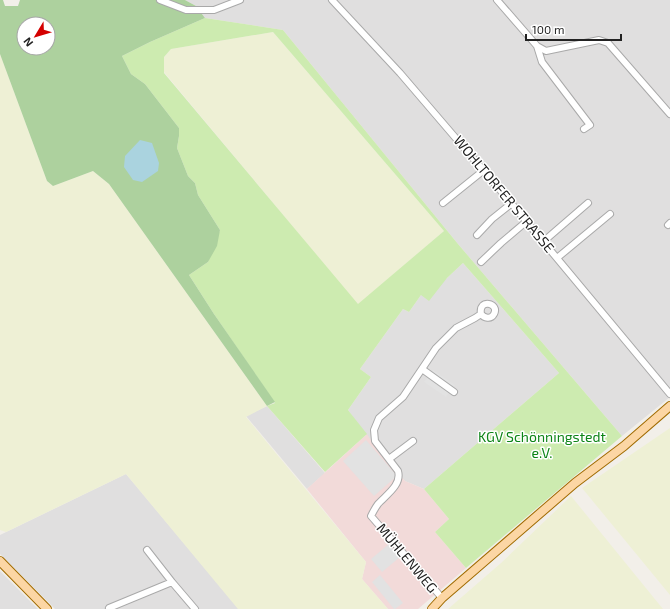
<svg xmlns="http://www.w3.org/2000/svg" width="670" height="609" viewBox="0 0 670 609" font-family="'Exo 2',sans-serif">
<rect width="100%" height="100%" fill="#f2efe9"/>
<path fill="#e0dfdf" d="M185 0H670V397L622 436 458 244 283 30 205 18 196 6Z
M463 263 559 373 424 489 405 481 369 439 348 410 371 377 360 369 403 309 409 312 421 295 447 278Z
M267 406 325 473 307 489 246 416Z
M126 474 239 609H55L0 554V535Z
M0 571 38 609H0Z"/>
<path fill="#f2dad9" d="M367 434 370 439 405 481 424 489 449 519 435 532 466 568 418 609H388L362 579 366 562 307 489Z"/>
<path fill="#eef0d5" d="M273 32 444 231 358 305 164 72V57L171 49Z
M0 54 47 181 53 186 93 171 109 184 267 406 246 417 366 562 362 579 388 609H238L126 474 6 532 0 530Z
M670 428V595L582 488Z
M571 496 663 609H448L501 563Z"/>
<path fill="#cdebb0" fill-rule="evenodd" d="M205 18 283 30 458 244 622 436 466 568 435 532 449 519 424 489 559 373 463 263 447 278 429 301 421 295 409 312 403 309 360 369 371 377 348 410 367 434 325 472 267 406 275 403 214 314 189 275 208 262 220 230 198 195 195 183 188 176 177 148 179 136V128L145 84 131 74 122 56 150 42ZM273 32 444 231 358 304 164 73V57L171 49Z"/>
<path fill="#add19e" fill-rule="evenodd" d="M0 0H3L5 6H18L20 0H185L196 6 205 18 150 42 122 56 131 74 145 84 179 128V136L177 148 188 176 195 183 198 195 220 230 217 246 208 262 189 275 214 314 275 402 267 406 109 184 93 171 53 186 47 181 0 54ZM24 24H48V48H24Z"/>
<path fill="#e2e2e2" d="M433 370 455 385 446 397 424 382Z
M366 440 397 476 374 496 343 461Z
M389 544 400 557 382 572 371 559Z
M380 575 403 603 395 609H394L372 582Z"/>
<path fill="#aad3df" d="M140 140 152 143 159 163 158 171 142 182 133 180 124 167 125 156Z"/>
<g fill="none" stroke-linecap="round" stroke-linejoin="round">
<g stroke="#a9a9a9" stroke-width="8">
<path id="minor" d="M160 0 186 10H214L240 0
M332 0 400 73 501 191 670 394
M497 0 537 46 546 51 599 40 608 43 670 114
M537 46 542 62 590 125 584 129
M443 203 484 170
M668 225 670 223
M477 235 492 219 512 203
M544 241 588 203
M557 258 610 214
M481 262 501 243 527 221
M422 369 454 392
M389 459 413 441
M147 550 172 582
M442 598 371 516C373 512 375 508 378 504 386 495 402 485 398 471L375 441 374 430 379 418 403 397 436 348 456 328 475 318 481 314C484 318 491 320 494 314 500 303 478 298 481 314
M110 609 109 608 172 582 195 609"/>
</g>
<g stroke="#a06b00" stroke-width="10">
<path id="major" d="M0 561 47 609
M432 609 442 598 575 483 624 446 670 406"/>
</g>
<use href="#minor" stroke="#fff" stroke-width="6"/>
<use href="#major" stroke="#fcd6a4" stroke-width="8"/>
</g>
<g text-anchor="middle" stroke-width="3" stroke-linejoin="round" paint-order="stroke">
<g font-size="14" fill="#222" stroke="#fff">
<text transform="translate(504 194) rotate(50)" y="5">WOHLTORFER STRASSE</text>
<text transform="translate(407 558) rotate(50)" y="5">MÜHLENWEG</text>
</g>
<g font-size="14" fill="#0c8416" stroke="#fff">
<text x="542" y="442">KGV Schönningstedt<tspan x="542" dy="16">e.V.</tspan></text>
</g>
</g>
<g transform="translate(36 36) rotate(232)"><circle r="19" fill="#ffffff" stroke="#a7a7a7"/>
<path d="M0-3L7 15L0 10L-7 15Z" fill="#d40000"/>
<text y="-6" font-size="11" font-weight="bold" text-anchor="middle" fill="#222222">N</text>
</g>
<path d="M526 34v6h95v-6" fill="none" stroke="#222222" stroke-width="2"/>
<text x="532" y="34" font-size="12" fill="#222222" stroke="#ffffff" stroke-width="3" paint-order="stroke">100 m</text>
</svg>
